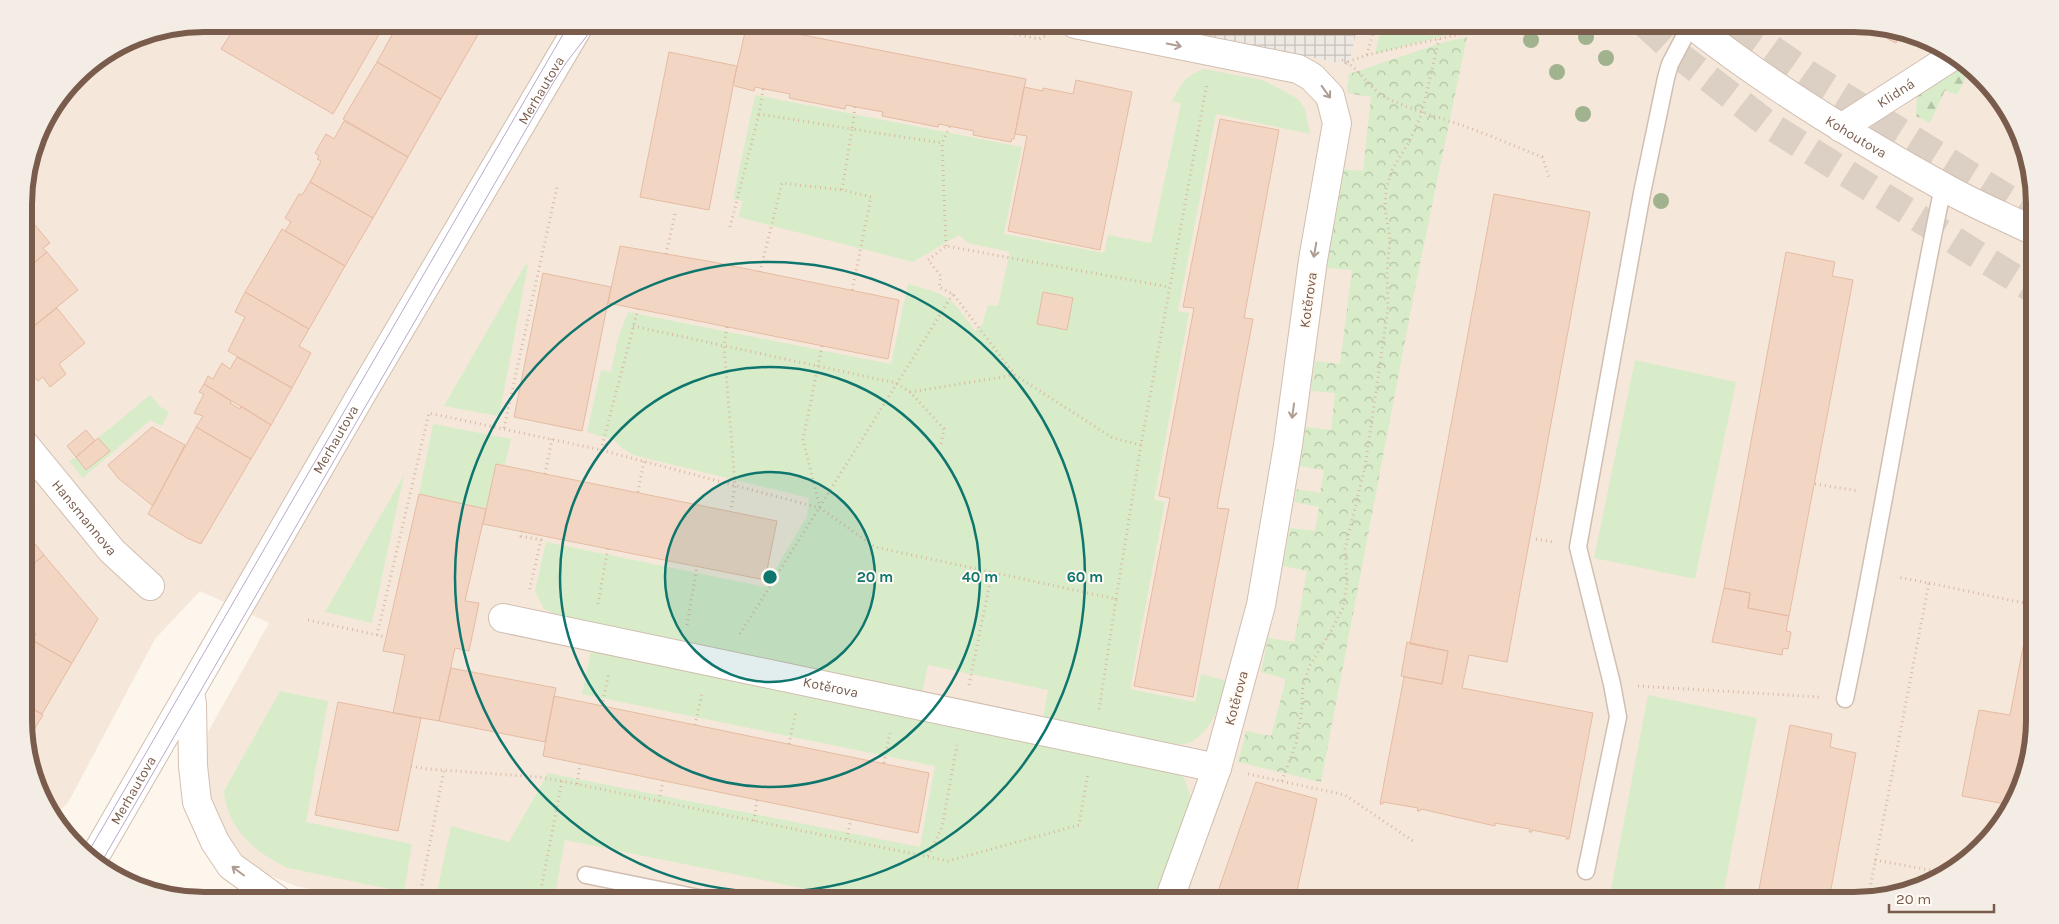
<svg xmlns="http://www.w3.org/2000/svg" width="2059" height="924" viewBox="0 0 2059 924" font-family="Karla,sans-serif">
<defs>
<pattern id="industrial-grid" width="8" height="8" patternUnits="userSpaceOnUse" patternTransform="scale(1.25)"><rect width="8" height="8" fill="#efe9e4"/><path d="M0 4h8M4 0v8" fill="none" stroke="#c7c0bb"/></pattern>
<pattern id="forest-firs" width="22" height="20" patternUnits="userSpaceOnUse" patternTransform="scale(1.25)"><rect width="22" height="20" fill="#d8ecc9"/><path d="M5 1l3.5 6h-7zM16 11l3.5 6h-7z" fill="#b4c2a5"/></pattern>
<pattern id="park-crowns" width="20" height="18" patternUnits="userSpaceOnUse" patternTransform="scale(1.25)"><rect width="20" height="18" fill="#d8ecc9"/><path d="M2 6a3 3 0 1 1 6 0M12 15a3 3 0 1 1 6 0" fill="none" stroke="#b4c2a5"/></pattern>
</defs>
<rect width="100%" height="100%" fill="#fdf6ec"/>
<path fill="#f5e8da" d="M204 24H1147L1349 65 1358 24H1855L1924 38 1998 95 2034 181 2035 720 2021 789 1991 839 1955 870 1866 900H364L296 886 259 871 246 861 210 811 203 768 208 732 269 623 200 591 155 639 69 801 55 816 25 744 24 192 43 124 85 69 135 37Z"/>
<path fill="url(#industrial-grid)" d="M1147 24H1358L1349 65Z"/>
<path fill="#d8ecc9" d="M1382 24H1488L1375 54Z
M1204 69 1263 80 1298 99 1305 109 1310 134 1216 114 1178 311 1189 313 1154 500 1165 502 1130 689 1195 702 1201 674 1227 681C1220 704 1212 732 1189 743 1184 745 1175 744 1169 744L1043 718 1048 690 928 665 922 693 570 621 544 609 535 591 546 542 765 587 807 516 809 498 633 455 622 448 614 440 587 432 601 370 611 372 618 338 628 312 891 364 908 284C949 295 950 296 975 331L982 325 988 305 998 306 1010 252 968 243 959 235 913 262 738 217 743 201 733 199 755 95 1022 147 1004 234 1104 253 1108 235 1151 243 1181 103 1172 102 1173 99C1183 82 1185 76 1204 69Z
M525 265H528L499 416 444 406Z
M1635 360 1736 382 1695 579 1594 558Z
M150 395 161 407 169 412 162 426 150 420 83 478 69 461 76 457 87 470 109 451 98 438Z
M433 424 511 439 505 465 496 464 486 509 419 494Z
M404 475 372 623 325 612Z
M592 646 1159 763 1184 778 1192 800 1157 900H861L565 840 554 900H455L436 896 451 826 509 842 548 773 920 847 935 766 582 694Z
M280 691 328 701 306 822 412 844 404 892 288 868C255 853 227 828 224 791Z
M1648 695 1757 718 1722 900H1609Z"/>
<path fill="url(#forest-firs)" d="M1946 64 1967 75 1957 95 1945 90 1930 123 1916 116 1917 95Z"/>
<path fill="url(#park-crowns)" d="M1467 37 1416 283 1321 782 1238 762 1246 731 1271 736 1286 679 1261 672 1268 638 1294 642 1307 571 1283 566 1290 528 1315 531 1319 507 1294 502 1297 489 1320 493 1324 470 1299 466 1306 427 1331 430 1335 393 1311 391 1315 361 1340 364 1352 270 1327 268 1338 169 1363 171 1371 97 1347 93 1349 74 1441 43Z"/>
<path fill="#f3d5c3" stroke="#e6bba3" d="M237 24H385L333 114 221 49Z
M398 24H484L441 99 377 62Z
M747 24 1026 79 1014 139H1012L1011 142 973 135 974 131 939 124 938 127 882 116 883 112 846 105 845 109 789 98 790 94 755 87 754 91 735 86 733 84Z
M1860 25 1900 33 1896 43Z
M669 52 737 66 709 210 640 197Z
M377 62 441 99 408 157 343 119Z
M1076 80 1132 92 1100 250 1008 231 1027 136 1015 134 1024 87 1043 91V88L1073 94Z
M1220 119 1279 130 1244 318 1253 319 1217 508 1229 509 1193 697 1134 686 1170 498 1159 496 1194 308 1183 307Z
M344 121 408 157 373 218 310 182 321 161 317 159 319 156 315 153 326 134 334 139Z
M310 182 373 218 345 266 285 231 291 222 285 218 299 194 302 195Z
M1494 194 1590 212 1507 662 1469 655 1462 688 1593 713 1569 839H1566L1567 837 1532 830V832H1529L1530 829 1495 823V826L1421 809 1420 811H1417L1418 808 1383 802V804H1380L1404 677 1442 684 1448 651 1410 644Z
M24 212 50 243 43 248 47 252 24 271Z
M282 229 345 266 309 329 245 292Z
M620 246 713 262 899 300 888 359 608 303Z
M47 252 78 290 29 330 24 324V271Z
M1786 252 1835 262 1832 276 1853 280 1789 616 1748 608 1750 593 1724 588Z
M543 273 611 287 582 431 514 417Z
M245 292 309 329 299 346 311 353 292 388 228 351 245 317 235 312Z
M1043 292 1073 298 1067 330 1037 324Z
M57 308 85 343 59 364 66 374 50 387 43 377 38 381 35 378 31 379 25 371 24 334Z
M237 357 292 388 271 425 204 384 208 376 213 379 222 363 230 369Z
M204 384 231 401 230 403 240 409 241 406 271 425 251 459 196 427 203 416 194 413 204 394 199 392Z
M152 427 185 445 153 506 118 478 108 465Z
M196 427 251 459 201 544 187 538 148 514Z
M86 430 95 441 76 457 67 446Z
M98 438 110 451 86 470 76 457Z
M496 464 777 521 765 580 483 524Z
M419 494 486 509 465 601 479 603 469 651 455 648 439 721 393 713 405 655 383 651Z
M25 531 44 555 25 571Z
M44 555 98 619 72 663 32 640 36 634 25 621V571Z
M2035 585V720L2021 789 2011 805 1962 796 1979 710 2010 715Z
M1724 588 1750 593 1748 608 1789 616 1786 631 1791 632 1788 649 1783 648 1782 655 1712 642Z
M25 636 72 663 42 714 25 704Z
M1407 642 1448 651 1442 684 1401 676Z
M451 668 556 688 545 742 439 721Z
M554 696 929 773 918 833 543 756Z
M338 702 421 718 398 831 315 815Z
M25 704 43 715 25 744Z
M1790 725 1832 734 1830 747 1856 753 1829 900H1757Z
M1256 782 1317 799 1295 900H1215Z"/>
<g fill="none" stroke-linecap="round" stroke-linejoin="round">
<path stroke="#dcd0c4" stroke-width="28" stroke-dasharray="28 14" stroke-linecap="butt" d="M1645 24 1681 57 1769 125 2034 290
M1737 24 1806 73 2034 215"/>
<g stroke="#d1beb0" stroke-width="19">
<path id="service" d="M1845 699C1881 529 1907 357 1943 187
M1586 871 1618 717 1612 684 1578 547 1642 193 1666 78 1670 64 1691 24
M586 875 709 900"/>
</g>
<g stroke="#d1beb0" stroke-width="30">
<g id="minor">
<path d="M1075 24 1298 69 1312 77 1330 96 1337 123 1313 260 1288 445 1261 605 1217 768 1169 900"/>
<path id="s1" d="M1691 24C1768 85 1855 138 1942 186 1971 203 2003 216 2034 231"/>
<path id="s2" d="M1841 128 1950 58"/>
<path id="s3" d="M25 445 112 551 150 586"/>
<path id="s4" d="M503 618 1217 768"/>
</g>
</g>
<g stroke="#d1beb0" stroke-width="30">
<g id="tertiary">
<path id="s5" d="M95 856 361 395 580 24"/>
</g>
</g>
<g stroke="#d6c0b0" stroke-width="30">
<path id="secondary" d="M190 693 192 704 193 766 197 802 215 842 231 866 278 900"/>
</g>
<path stroke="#d9b8a5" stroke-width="3" stroke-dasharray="1 4" stroke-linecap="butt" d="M966 24 1039 39 1045 36
M657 32 681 24
M1367 55 1375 24
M1342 60C1360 68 1368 88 1385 97 1406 108 1427 113 1449 121 1481 131 1511 145 1542 157L1549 177
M1348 62 1367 55 1504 24
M763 89 759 114 852 129 842 190 871 197 852 291
M855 107 852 129 942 143
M730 227 759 114
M946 246 942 143 950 126
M666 254 675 214
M760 272 782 183 842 190
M633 326 896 383 910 392 944 429 941 444
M727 327 724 345 735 485 731 511
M910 392 1015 375
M504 428 557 187
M1141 445 1113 438 1015 375 953 294 939 287 941 276 928 260 946 246 1169 287
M601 450 638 309
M545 474 552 439
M1815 484 1858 491
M638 492 644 461
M820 508 803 440 822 346
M522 531 521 536 541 540 529 592
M1536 539 1553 542
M1929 583 2024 603
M1116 599 1141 445 1207 83
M598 604 608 548
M308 620 386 637
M687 625 697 566
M740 634 953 294
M377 635 429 413 601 450 820 508 875 547 1116 599 1099 710
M969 685 992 573
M1638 686 1819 697
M602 706 609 672
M695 725 702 693
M789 744 796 711
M884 763 890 733
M411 766 427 769 539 777 562 781
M1248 774 1345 795 1413 841
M1282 781 1296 743 1301 716 1303 685 1309 667 1331 631 1343 608 1347 582 1345 549 1365 467 1388 309 1387 272 1390 237 1385 210 1386 189 1392 170 1409 142 1422 113 1439 39
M577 784 580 764
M659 801 663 781
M754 821 757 800
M847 839 851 819
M928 856 942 827 957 745
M1875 860 1946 873
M1868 899 1929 583 1897 577
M419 900 444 770
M539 900 562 781 948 861 1079 825 1088 773"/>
<use href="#service" stroke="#fff" stroke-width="16"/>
<use href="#minor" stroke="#fff" stroke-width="28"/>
<use href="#tertiary" stroke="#fff" stroke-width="28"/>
<use href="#secondary" stroke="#fff" stroke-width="28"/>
<path stroke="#b9a8c9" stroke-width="1" d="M89 851 569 24
M102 861 553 83 566 63 596 24"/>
</g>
<g fill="#a0b28e">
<circle cx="1586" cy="37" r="8"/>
<circle cx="1531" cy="40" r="8"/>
<circle cx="1606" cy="58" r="8"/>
<circle cx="1557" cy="72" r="8"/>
<circle cx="1583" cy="114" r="8"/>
<circle cx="1661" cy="201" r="8"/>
</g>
<defs><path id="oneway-shaft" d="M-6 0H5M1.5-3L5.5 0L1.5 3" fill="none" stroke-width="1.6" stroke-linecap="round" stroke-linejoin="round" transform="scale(1.25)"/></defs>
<g stroke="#af9d94">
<use href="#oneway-shaft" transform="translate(1174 45) rotate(12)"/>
<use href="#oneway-shaft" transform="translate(1326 92) rotate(54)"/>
<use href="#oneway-shaft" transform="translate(1315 250) rotate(100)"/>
<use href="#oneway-shaft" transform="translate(1293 411) rotate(98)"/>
<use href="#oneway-shaft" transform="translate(238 871) rotate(-143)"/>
</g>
<circle cx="770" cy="577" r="105" fill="#0f766e" fill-opacity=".12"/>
<g fill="none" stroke="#0f766e" stroke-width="2.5">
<circle cx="770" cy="577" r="105"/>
<circle cx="770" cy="577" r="210"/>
<circle cx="770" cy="577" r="315"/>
</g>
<g text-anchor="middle" stroke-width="4" stroke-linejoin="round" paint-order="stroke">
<g font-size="14" fill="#7a5c4d" stroke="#fffaf3">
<text dy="5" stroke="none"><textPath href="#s5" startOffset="886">Merhautova</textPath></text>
<text dy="5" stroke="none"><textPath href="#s2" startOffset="65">Klidná</textPath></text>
<text dy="5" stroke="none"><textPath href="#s1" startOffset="200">Kohoutova</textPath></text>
<text transform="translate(1308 300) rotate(-82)" y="5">Kotěrova</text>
<text dy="5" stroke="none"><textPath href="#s5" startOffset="481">Merhautova</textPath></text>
<text dy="5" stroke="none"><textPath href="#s3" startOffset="94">Hansmannova</textPath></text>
<text dy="5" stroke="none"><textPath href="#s4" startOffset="335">Kotěrova</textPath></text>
<text transform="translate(1236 698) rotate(-75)" y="5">Kotěrova</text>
<text dy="5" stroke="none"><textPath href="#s5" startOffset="76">Merhautova</textPath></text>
</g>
</g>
<path d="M0 0H2059V924H0ZM204 32H1854A172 172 0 0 1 2026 204V720A172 172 0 0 1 1854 892H204A172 172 0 0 1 32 720V204A172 172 0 0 1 204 32Z" fill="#f4ede6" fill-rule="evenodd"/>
<path fill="none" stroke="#7a5c4d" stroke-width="6" d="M204 32H1854A172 172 0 0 1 2026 204V720A172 172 0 0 1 1854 892H204A172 172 0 0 1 32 720V204A172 172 0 0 1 204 32Z"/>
<circle cx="770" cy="577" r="8" fill="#0f766e" stroke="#fffaf3" stroke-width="2.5"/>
<g font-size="15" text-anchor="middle" font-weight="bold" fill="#0f766e" stroke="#fffaf3" stroke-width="4" stroke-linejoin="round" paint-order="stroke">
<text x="875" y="582">20 m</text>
<text x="980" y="582">40 m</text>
<text x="1085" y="582">60 m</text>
</g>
<path d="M1889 904v8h105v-8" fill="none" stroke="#7a5c4d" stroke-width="2.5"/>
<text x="1896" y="904" font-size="15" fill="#7a5c4d" stroke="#fffaf3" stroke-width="4" paint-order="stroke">20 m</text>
</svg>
